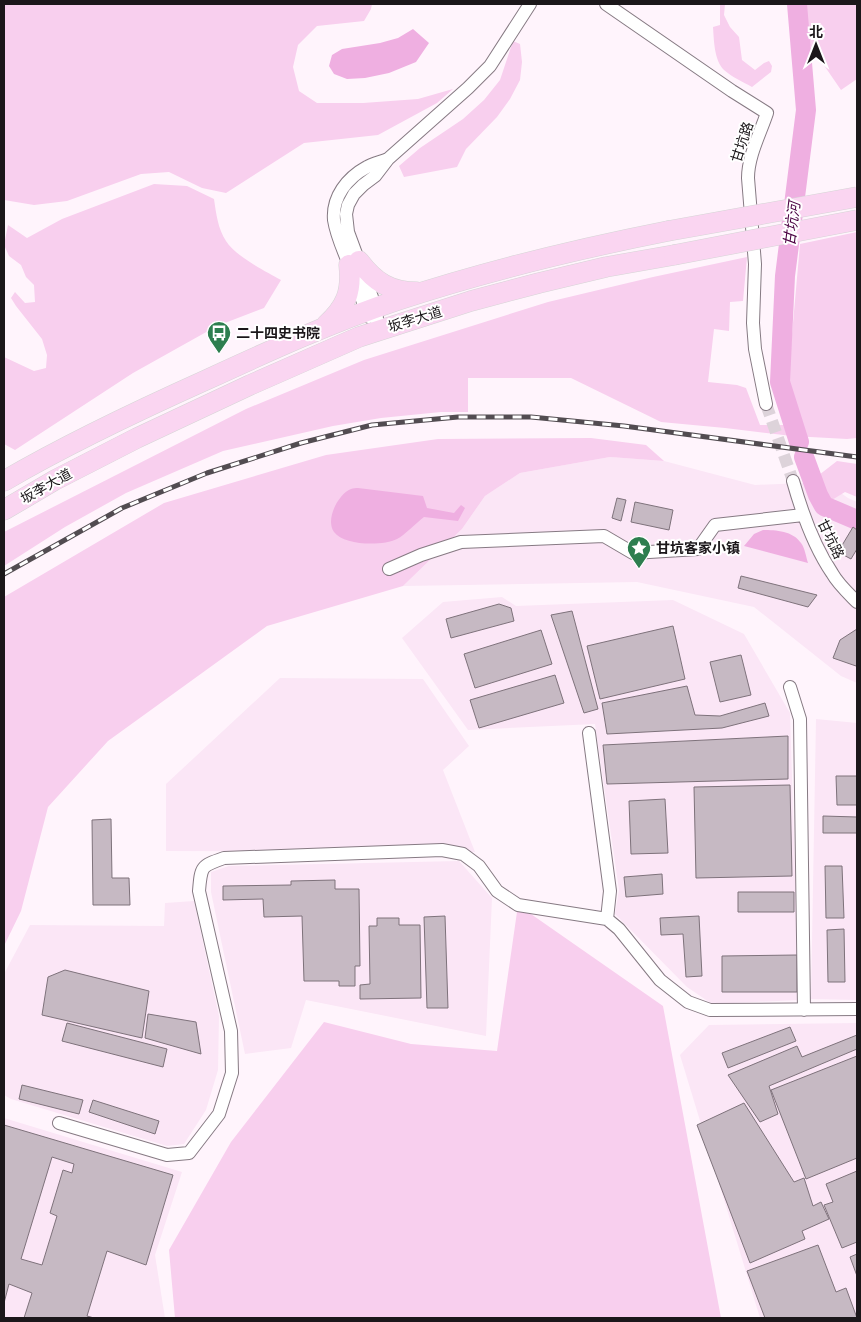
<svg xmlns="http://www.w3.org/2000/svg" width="861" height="1322" viewBox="0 0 861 1322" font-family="Lato,'Noto Sans SC',sans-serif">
<rect width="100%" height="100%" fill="#fff4fc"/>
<path fill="#fbe6f6" d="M610 457 664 461 755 485 825 482 848 498 857 502V683L841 676 754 607 637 582 403 586 462 529 485 496 520 473Z
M502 597 516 606 673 600 744 634 790 713 799 1000 712 1004 687 987 615 914 619 890 595 724 468 730 402 638 443 602Z
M280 678 423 679 469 746 443 770 475 852 166 851V784Z
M816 719 857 723V1000L811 999Z
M459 861 492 898 486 1036 306 1000 291 1048 245 1054 211 892V872L229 866Z
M194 901 219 1016 218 1070 206 1110 184 1144 167 1146 11 1099 4 1095V974L30 925 164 926 165 903Z
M857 1023V1318H760L680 1055 709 1025Z
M4 1118 182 1172 155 1255 165 1318H4Z"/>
<path fill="#f8cfee" d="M4 4H372L371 9 364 21 317 26 298 45 293 67 299 91 317 103H363L418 99 453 89 437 103 378 135 304 143 226 193 202 188 169 172 141 174 67 201 34 205 4 200Z
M720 4H725L724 15 730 27 739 37 742 60 755 70 764 63 769 61 772 66 771 72 752 87C743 82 732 77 724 70 714 60 714 40 713 27L720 25Z
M806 4H857V79L841 90 810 45Z
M513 41 520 44 522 62 520 80 510 99 497 117 466 149 457 167 404 177 399 166 420 148 463 119 484 100 500 80Z
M154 184 187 186 214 199C216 213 218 229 226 241 235 256 265 271 281 280L264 308 217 326 133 373 15 450 4 444V357L34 371 46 368 47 355 42 339 16 306 11 298 15 292 25 303 35 302 34 285 26 277 21 265 9 256 4 245 8 225 27 238 62 219Z
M857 232V438L847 439 792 436 725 428 661 422 571 378H468V412H441L381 418 333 426 223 451 126 493 65 527 4 566V532L246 409 364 360 548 302 653 277 747 257 743 301 730 302 729 331 714 329 708 382 737 385 746 388 760 425H798L787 391 800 244Z
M591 438 646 445 664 461 610 457 520 473 485 496 462 529 403 586 267 626 108 741 48 807 21 911 4 946V597L164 503 326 455 438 439Z
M837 461 857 464V497L845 492 827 503 820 489 819 475Z
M518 905 663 1006 721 1318H175L169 1250 231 1142 324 1022 411 1044 497 1051Z"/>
<path fill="#efafe1" d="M413 29 429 43 416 62 389 73 365 78 347 79 334 74 329 66 332 55 342 49 380 43 398 38Z
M358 488 423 496 427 508 454 513 461 505 465 508 458 521 424 517C416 523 405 535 397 539 383 546 344 546 334 532 325 520 338 494 351 489 353 488 356 488 358 488Z
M763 530C776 530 793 531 801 543 805 548 806 557 808 563L744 546 754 534Z"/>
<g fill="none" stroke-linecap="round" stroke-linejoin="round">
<path stroke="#efafe1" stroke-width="20" d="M797 4 806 110 785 276 780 382 799 442
M804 457 818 495 824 506 857 520"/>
</g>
<path fill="#c6b9c3" stroke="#7e727b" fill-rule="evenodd" d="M617 498 626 500 621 521 612 518Z
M635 502 673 510 669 530 631 522Z
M853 527 857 530V549L851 559 838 552Z
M741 576 817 595 808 607 738 588Z
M499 604 511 608 514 621 451 638 446 619Z
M572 611 598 709 584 713 551 615Z
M673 626 685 679 600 699 587 646Z
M857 629V663L856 666 833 658 840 640Z
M541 630 552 664 475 688 464 654Z
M741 655 751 695 720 702 710 662Z
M555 675 564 703 479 728 470 700Z
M687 686 695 715 720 716 765 703 769 716 722 728 607 734 602 703Z
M788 736V779L607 784 603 745Z
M836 776H857V805H837Z
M790 785 792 876 696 878 694 787Z
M665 799 668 853 631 854 629 801Z
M823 816 857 817V833H823Z
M111 819 112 878H129L130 905H93L92 820Z
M825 866H842L844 918H826Z
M662 874 663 894 626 897 624 877Z
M335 880V889H359L360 966H355V986H339V981H304L302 916 264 917 263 899 223 900V886L291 885V881Z
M738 892H794V912H738Z
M445 916 448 1008H427L424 917Z
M699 916 702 976 686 977 683 934 661 935 660 918Z
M377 918H399V925H420L421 998 360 999V985L370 984 369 926H377Z
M844 929 845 982H828L827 930Z
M797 955V992H722V956Z
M65 970 149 991 142 1038 42 1015 48 977Z
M148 1014 196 1022 201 1054 145 1038Z
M67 1023 167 1049 163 1067 62 1041Z
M790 1027 796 1041 728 1068 722 1053Z
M857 1035V1049L769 1086 778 1114 760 1122 728 1075 797 1046 802 1057Z
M857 1056V1158L806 1179 771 1090Z
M22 1085 83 1100 79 1114 19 1099Z
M93 1100 159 1121 155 1134 89 1112Z
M744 1103 794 1182 804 1178 813 1206 821 1202 829 1219 802 1231 805 1239 750 1263 697 1125Z
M4 1125 173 1175 146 1265 107 1251 87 1316 94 1318H24L32 1293 9 1284 4 1303ZM52 1157 74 1164 72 1173 63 1170 50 1213 57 1216 42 1265 21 1259Z
M857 1171V1242L842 1248 824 1205 833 1202 826 1184Z
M818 1245 836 1292 846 1288 857 1318H765L747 1271Z
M857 1254V1276L850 1257Z"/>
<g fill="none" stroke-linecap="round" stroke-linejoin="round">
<path stroke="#ddd3da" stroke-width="12" stroke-dasharray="12 6" stroke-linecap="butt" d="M766 404 793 481"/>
<g stroke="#867a83" stroke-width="14">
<path id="street" d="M606 4 732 91 767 113C760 134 748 156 748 178L755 264 753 323 755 349 766 404
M369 317 366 311C360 293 353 275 346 257 341 245 336 233 334 220 332 197 347 178 367 167 373 163 381 162 388 159
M378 330 376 308 348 232 346 214 348 205 354 194 363 185 375 176 388 159 468 88 490 66 530 4
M793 481C802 513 813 545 832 573 838 584 848 593 857 602
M389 569 421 555 461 542 604 536 633 553 698 549 715 525 803 515
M790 687 800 719 804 1010
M589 733 610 891 607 919
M59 1123 167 1155 189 1153 219 1114 232 1073 231 1031 199 891C201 866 201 866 224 858L442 850 463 854 479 866 497 891 518 905 607 919 619 929 660 980 688 1002 710 1010 857 1009"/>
</g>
<g stroke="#d6d5d6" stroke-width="21">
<path id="primary" d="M359 261C375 282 390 292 417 292
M326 325C346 307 352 292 349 265
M4 481C69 443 137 411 206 380 269 351 332 322 398 300 486 271 577 249 668 231
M4 510 55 480 137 438 250 385 359 337 471 301 539 283 606 267 674 255"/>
</g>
<use href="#street" stroke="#fff" stroke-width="12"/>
<use href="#primary" stroke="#fad5f1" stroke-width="20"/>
<g stroke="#524c51" stroke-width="5">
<path id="rail" d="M4 574 122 508 207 473 301 443 372 425 458 417H531L624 426 857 457"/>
</g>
<use href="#rail" stroke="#fff" stroke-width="3" stroke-dasharray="9" stroke-linecap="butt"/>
<g stroke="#d6d5d6" stroke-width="21" stroke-linecap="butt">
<path id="primary-bridge" d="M668 231 857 197
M674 255 857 220"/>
</g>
<use href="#primary-bridge" stroke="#fad5f1" stroke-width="20"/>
</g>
<defs>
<g id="bus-pin" transform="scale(1.25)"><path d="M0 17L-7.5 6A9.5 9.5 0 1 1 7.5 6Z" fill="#2d7e4f" stroke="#fff"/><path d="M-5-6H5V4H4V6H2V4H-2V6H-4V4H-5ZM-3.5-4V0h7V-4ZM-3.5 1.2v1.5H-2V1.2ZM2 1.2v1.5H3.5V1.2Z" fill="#fff"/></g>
<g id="sight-pin" transform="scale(1.25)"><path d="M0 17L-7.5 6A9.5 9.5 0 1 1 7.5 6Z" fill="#2d7e4f" stroke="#fff"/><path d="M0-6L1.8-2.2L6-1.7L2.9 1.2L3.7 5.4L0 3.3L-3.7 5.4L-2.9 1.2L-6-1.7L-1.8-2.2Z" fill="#fff"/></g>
</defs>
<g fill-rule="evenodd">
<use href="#bus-pin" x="219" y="333"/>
<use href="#sight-pin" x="639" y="548"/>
</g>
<g text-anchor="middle" stroke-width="4" stroke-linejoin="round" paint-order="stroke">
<g font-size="14" fill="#1b171a" stroke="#fff">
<text transform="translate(742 142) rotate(-72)" y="5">甘坑路</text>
<text transform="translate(415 319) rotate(-17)" y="5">坂李大道</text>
<text transform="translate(46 486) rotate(-29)" y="5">坂李大道</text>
<text transform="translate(831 539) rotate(64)" y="5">甘坑路</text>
</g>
<g font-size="14" font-weight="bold" fill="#1b171a" stroke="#fff" text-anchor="start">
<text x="236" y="338">二十四史书院</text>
<text x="656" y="553">甘坑客家小镇</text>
</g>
<g font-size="15" font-style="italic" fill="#4b0042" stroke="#fff">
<text transform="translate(792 224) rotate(-83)" y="5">甘坑河</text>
</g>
</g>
<rect width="861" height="1322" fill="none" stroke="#1b171a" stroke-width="10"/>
<g transform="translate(816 45)" stroke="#ffffff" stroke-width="4" paint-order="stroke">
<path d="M0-4L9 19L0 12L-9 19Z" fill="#1b171a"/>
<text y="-8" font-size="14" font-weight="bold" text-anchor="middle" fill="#1b171a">北</text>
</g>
</svg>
